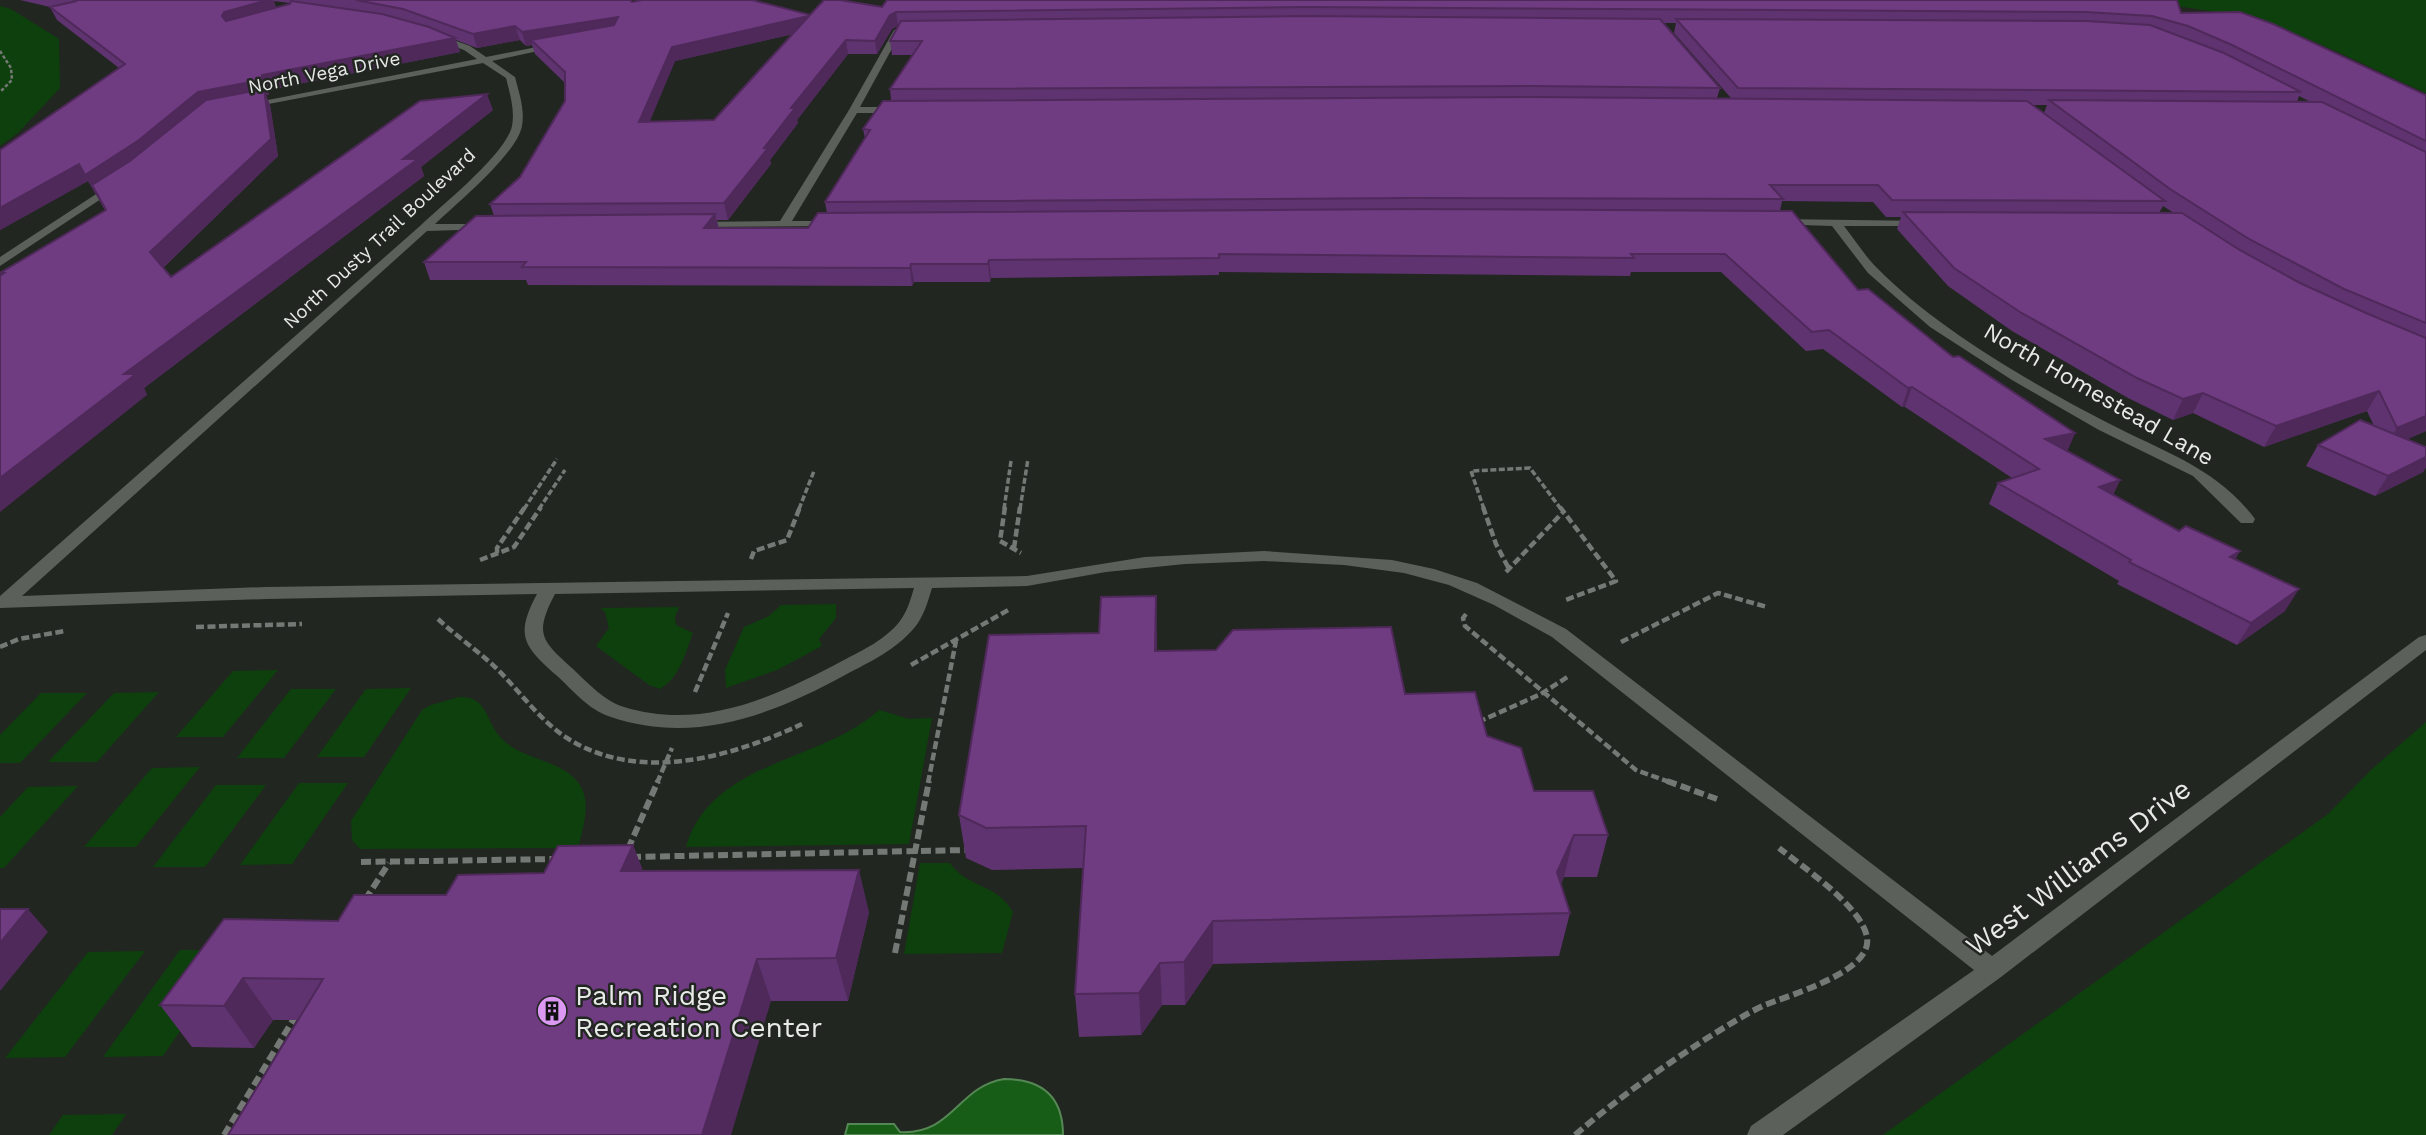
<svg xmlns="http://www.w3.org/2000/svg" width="2426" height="1135" viewBox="0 0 2426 1135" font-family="'Work Sans',sans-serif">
<rect width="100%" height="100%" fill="#222621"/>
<path fill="#0d400d" d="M2124 0H2426V93C2369 68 2312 36 2252 20 2210 9 2167 5 2124 0Z
M0 6 11 9 59 39 60 88 18 133 0 146Z
M836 604V618L819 639 822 646 777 670 726 688 725 670 744 627 769 616 781 605Z
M679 607 675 617 676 625 693 633C685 654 680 677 660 689L649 685 596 646 609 628 605 612 600 608Z
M278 670 223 737H176L233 671Z
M411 688 364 757H317L366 689Z
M291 689H336L284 758H237Z
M159 692 97 762H48L114 693Z
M41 693H87L20 763H0V735Z
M459 697C489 696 485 722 502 739 523 760 558 759 577 781 593 800 583 827 578 848L360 849 352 840 351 821 422 710 431 705Z
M879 710 909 719 932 718 909 844 686 847C711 760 821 763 879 710Z
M2426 722V1135H1883L2328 814 2372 769Z
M200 767 136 847H84L152 768Z
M299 783H348L292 864 240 865Z
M216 785H266L205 867H153Z
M78 786 4 868H0V817L28 787Z
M920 863H950C968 889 995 882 1013 912L1002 953 904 954Z
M180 950H235L163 1056 103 1057Z
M145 951 65 1057 5 1058 88 952Z
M126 1114 112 1135H49L63 1115Z"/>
<path fill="#175d17" stroke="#558755" stroke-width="2" d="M1004 1079C1041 1079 1063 1095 1063 1135H845L848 1124H894L900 1132C953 1135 957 1087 1004 1079Z"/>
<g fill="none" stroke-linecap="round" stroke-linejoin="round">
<path stroke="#757975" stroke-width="2.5" stroke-dasharray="3.5 2" stroke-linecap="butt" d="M0 51 11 68 12 80 0 92"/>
<path stroke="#757975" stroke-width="3.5" stroke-dasharray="6 2.5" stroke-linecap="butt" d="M524 509 557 459
M539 509 565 470
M799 509 814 471
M1004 509 1011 461
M1020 509 1028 459
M1484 509 1471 471 1530 468 1561 509"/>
<path stroke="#757975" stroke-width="4.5" stroke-dasharray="8 3.5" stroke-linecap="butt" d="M1005 507 1000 541 1021 553
M1483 507 1496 544 1509 569
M1560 507 1616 581 1563 601
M1014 548 1020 507
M497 553V548L525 507
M751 559 754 551 787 540 800 507
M480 560 514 547 541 507
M1506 572 1563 512
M1466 614 1463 618 1465 626 1636 770 1672 783
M438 619C456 636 477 650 495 667 519 690 539 720 567 738 639 784 732 757 802 724
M196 627 302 624
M1621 642 1718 593 1767 607
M0 647 19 639 65 631
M911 665 1010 609
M695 692 728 613
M1478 722 1541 694 1569 676
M657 783 672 748
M928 783 956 641"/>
<path stroke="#757975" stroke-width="6" stroke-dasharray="10 4.5" stroke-linecap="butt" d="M1667 781 1717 799
M628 849 658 781
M631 857 967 850
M361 862 556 859
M365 900 389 863
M895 953 929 781
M224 1135 296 1015
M1575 1135C1617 1099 1662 1067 1709 1037 1727 1026 1745 1014 1765 1005 1790 995 1863 974 1867 944 1872 913 1800 865 1779 848"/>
<path fill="#5b605b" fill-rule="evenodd" d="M910 27V31L901 32 860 107H899L904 110 899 113H857L792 221H833L837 222V226L693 227 691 225 697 222 780 221 849 110 894 30Z
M437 34 470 46 486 57 557 43 561 46 492 61 515 77C519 93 525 109 522 126 517 154 456 204 435 224H487L493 227 491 229 427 231 22 596 266 587 1027 576 1145 557 1264 551 1392 560 1434 569 1477 583 1566 629 1992 956 2419 637 2426 635V650L2001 977 1783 1135H1747L1751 1126 1974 970 1552 637 1494 605 1449 585 1404 573 1344 565 1264 561 1185 564 1106 572 1027 586 932 588C928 601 924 616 915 627 897 649 870 662 845 675 772 715 694 745 611 717 588 710 573 690 556 675 523 646 515 635 537 594L266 599 0 608V596L420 226C442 205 506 154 512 126 515 110 510 94 506 78L483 63 247 108 242 105 477 59 464 50 434 39ZM914 588C911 598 908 609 902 618 889 638 863 650 842 661 775 697 701 731 624 707 604 701 588 683 573 669 541 640 534 634 555 594Z
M113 183 122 185 0 266V257Z
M1778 219 1926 221V225L1922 226H1844C1855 240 1865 256 1877 268 1937 329 2034 385 2110 424 2164 452 2217 468 2255 519L2253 523H2241L2193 476 2099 430 2012 380 1930 327 1868 273 1832 226 1774 224 1772 222Z"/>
</g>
<path fill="#5f336f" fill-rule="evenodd" d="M20 0H630L632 2 810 15 882 7 887 0 2181 13 2426 95V431L2407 439 2426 447V467L2423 472 2375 496 2306 466 2318 445 2374 426 2367 411 2264 447 2193 413 2173 420 2128 398 2012 331 1948 286 1897 229 1901 217H1886L1873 202 1782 201 1780 211 1858 290 1953 357 2075 433 2067 451 2120 480 2113 495 2179 531 2240 551 2235 559 2285 611 2237 645 2117 584 2119 581 1989 504 1998 483 2012 478 1905 407H1902L1823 349 1806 351 1721 272H1631L1630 276 1219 272V275L991 278 990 282H914L912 286 528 285 526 280H430L424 262 494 216 490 204 520 177 565 101V83L535 54 532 45 526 46 520 40 477 48 456 40 460 52 268 90 269 95H266L270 105 278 156 163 268 171 277 493 110 421 167 424 176 144 388 147 395 1 276 0 273 105 210 88 181 0 230V150L119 68 57 20 50 7ZM274 1 290 3V4L276 8ZM1663 23H1676L1674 33 1731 98H1717L1720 88ZM899 25 890 41 892 55H913L890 89 891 100 863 129 865 138 825 202 827 213 808 228H719L717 220H728L771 164 770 160 798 123 797 120 848 54H877L892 29ZM793 34 714 120 649 122 675 61ZM2299 96 2311 102H2297ZM2033 105H2047L2044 113ZM2163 206 2174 213H2159Z
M1157 636V651L1405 694 1487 736 1534 791 1608 835 1597 877H1564L1561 884 1570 913 1559 956 1213 964 1185 1005H1162L1141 1035 1079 1037 1075 994 1083 868 992 870 966 858 959 815Z
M633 845 643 871 869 912 848 1001H771L298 1020H273L254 1048 192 1047 160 1005 338 921 446 895 544 873Z"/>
<path fill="#4e295a" d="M268 0H273L278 12 229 25 222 16 224 12Z
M896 12 898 25 892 29 877 54 875 41 890 15Z
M809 16 811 30 675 61 643 138 639 122 672 47Z
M618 17 622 30 531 40 532 45 526 46 522 32Z
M515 26 520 40 477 48 473 34Z
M455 38 460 52 268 90 269 95H266L270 105 278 156 159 271 94 191 85 175 198 92 262 75Z
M846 40 848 54 797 120 798 123 770 160 771 164 728 220 724 203 791 108Z
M487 94 493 110 421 167 424 176 144 388 147 395 0 512V478L124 374Z
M79 164 88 181 0 230V208Z
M715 214 719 231 704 228Z
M989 260 991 278 990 282 988 264Z
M911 264 914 282 912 286 910 268Z
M1912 387 1905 407H1902L1908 388Z
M2379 391 2367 411 2264 447 2276 426Z
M2203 393 2193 413 2173 420 2183 399Z
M2426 416V431L2385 449 2397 428Z
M2075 433 2066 454 2045 439Z
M2426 457V467L2423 472 2375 496 2388 476Z
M2120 480 2110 501 2099 487Z
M2240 551 2227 573 2230 557Z
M2299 589 2285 611 2237 645 2251 623Z
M1156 596 1157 636V691L1155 651Z
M1574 835 1564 877 1548 914 1557 872Z
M633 845 649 887 621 871Z
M859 870 869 912 848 1001 836 958Z
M28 909 48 932 0 991V943Z
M1213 921V964L1185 1005 1184 962Z
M757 959 771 1001 731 1135H702Z
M1160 963 1162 1005 1141 1035 1139 993Z
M243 978 273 1020 254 1048 224 1006Z"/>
<path fill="#6f3b81" stroke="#4e295a" stroke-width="2" fill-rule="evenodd" d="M73 0H268L224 12 222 16 226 21 290 4 291 1 382 14 429 27 455 38 262 75V80L198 92 139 140 85 175 79 164 0 208V150L125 64 50 7 77 1Z
M356 0H630L632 2 642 0H752L810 15 824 0H840L882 7 887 0H2177L2181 13 2240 12 2273 24 2426 95V141L2232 45 2188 26 2152 16 2086 12 1304 7 896 12 890 15 875 41 846 40 791 108H795L764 148H768L724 203 490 204 520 177 565 101V72L531 40 614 25 618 17 522 32 515 26 473 34 403 9ZM809 16 714 120 639 122 672 47Z
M1304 16 1660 19 1720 88 1532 86 890 89 922 41H890L901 21Z
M1676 19 2086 21 2150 25 2224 53 2301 92 1738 88Z
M264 89 271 139 150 252 171 277 420 101 487 94 403 159H418L124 374H136L0 478V276L4 273H0L106 210 92 185 130 161 206 100Z
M1532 97 2027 101 2165 201 1892 200 1878 185H1770L1783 199 1411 198 825 202 870 130 863 129 883 101Z
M2049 100 2322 102 2426 152V323L2344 289 2249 239 2170 189Z
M1411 209 1792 211 1858 290 1868 289 1953 357 1959 356 2075 433 2045 439 2120 480 2099 487 2179 531 2186 526 2240 551 2230 557 2299 589 2251 623 2129 562 2131 560 1998 483 2039 469 1912 387 1908 388 1829 330 1812 332 1725 254H1631L1634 258 1219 254V258L989 260 988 264H911L910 268 522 267 526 262H424L476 216 715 214 704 228H808L818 213Z
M1903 212 2182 213 2238 249 2300 283 2366 313 2426 338V416L2397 428 2379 391 2276 426 2203 393 2183 399 2137 378 2020 312 1954 268Z
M2360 420 2426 447V457L2388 476 2318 445Z
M1156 596 1155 651 1216 650 1233 630 1391 627 1405 694 1475 692 1487 736 1521 748 1534 791H1593L1608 835H1574L1557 872 1570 913 1213 921 1184 962 1160 963 1139 993 1075 994 1086 826 986 828 959 815 989 635 1099 633 1101 597Z
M633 845 621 871 859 870 836 958 757 959 702 1135H228L323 979 243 978 224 1006 160 1005 224 919 338 921 354 895H446L458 875 544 873 558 846Z
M0 909H28L0 943Z"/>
<defs>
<g id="building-disc" transform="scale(1.575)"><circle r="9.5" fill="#dc99f4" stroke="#222621"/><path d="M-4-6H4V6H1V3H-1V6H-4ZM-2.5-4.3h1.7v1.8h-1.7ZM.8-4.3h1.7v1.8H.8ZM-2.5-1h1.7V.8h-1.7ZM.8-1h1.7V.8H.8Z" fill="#111"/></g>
</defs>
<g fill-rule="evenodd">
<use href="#building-disc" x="552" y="1011"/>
</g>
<g text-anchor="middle" stroke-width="5" stroke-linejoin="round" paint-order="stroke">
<g font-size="19" fill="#e7eae7" stroke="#222621">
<text transform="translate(324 72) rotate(-11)" y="7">North Vega Drive</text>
<text transform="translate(379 238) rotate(-43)" y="7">North Dusty Trail Boulevard</text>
</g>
<g font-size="23" fill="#e7eae7" stroke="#222621">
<text transform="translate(2099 394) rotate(30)" y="8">North Homestead Lane</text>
</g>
<g font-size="28" fill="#e7eae7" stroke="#222621">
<text transform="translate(2078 867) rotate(-37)" y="10">West Williams Drive</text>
</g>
<g font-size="28" fill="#e7eae7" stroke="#222621" text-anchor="start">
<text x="575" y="1005">Palm Ridge<tspan x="575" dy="32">Recreation Center</tspan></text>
</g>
</g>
</svg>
